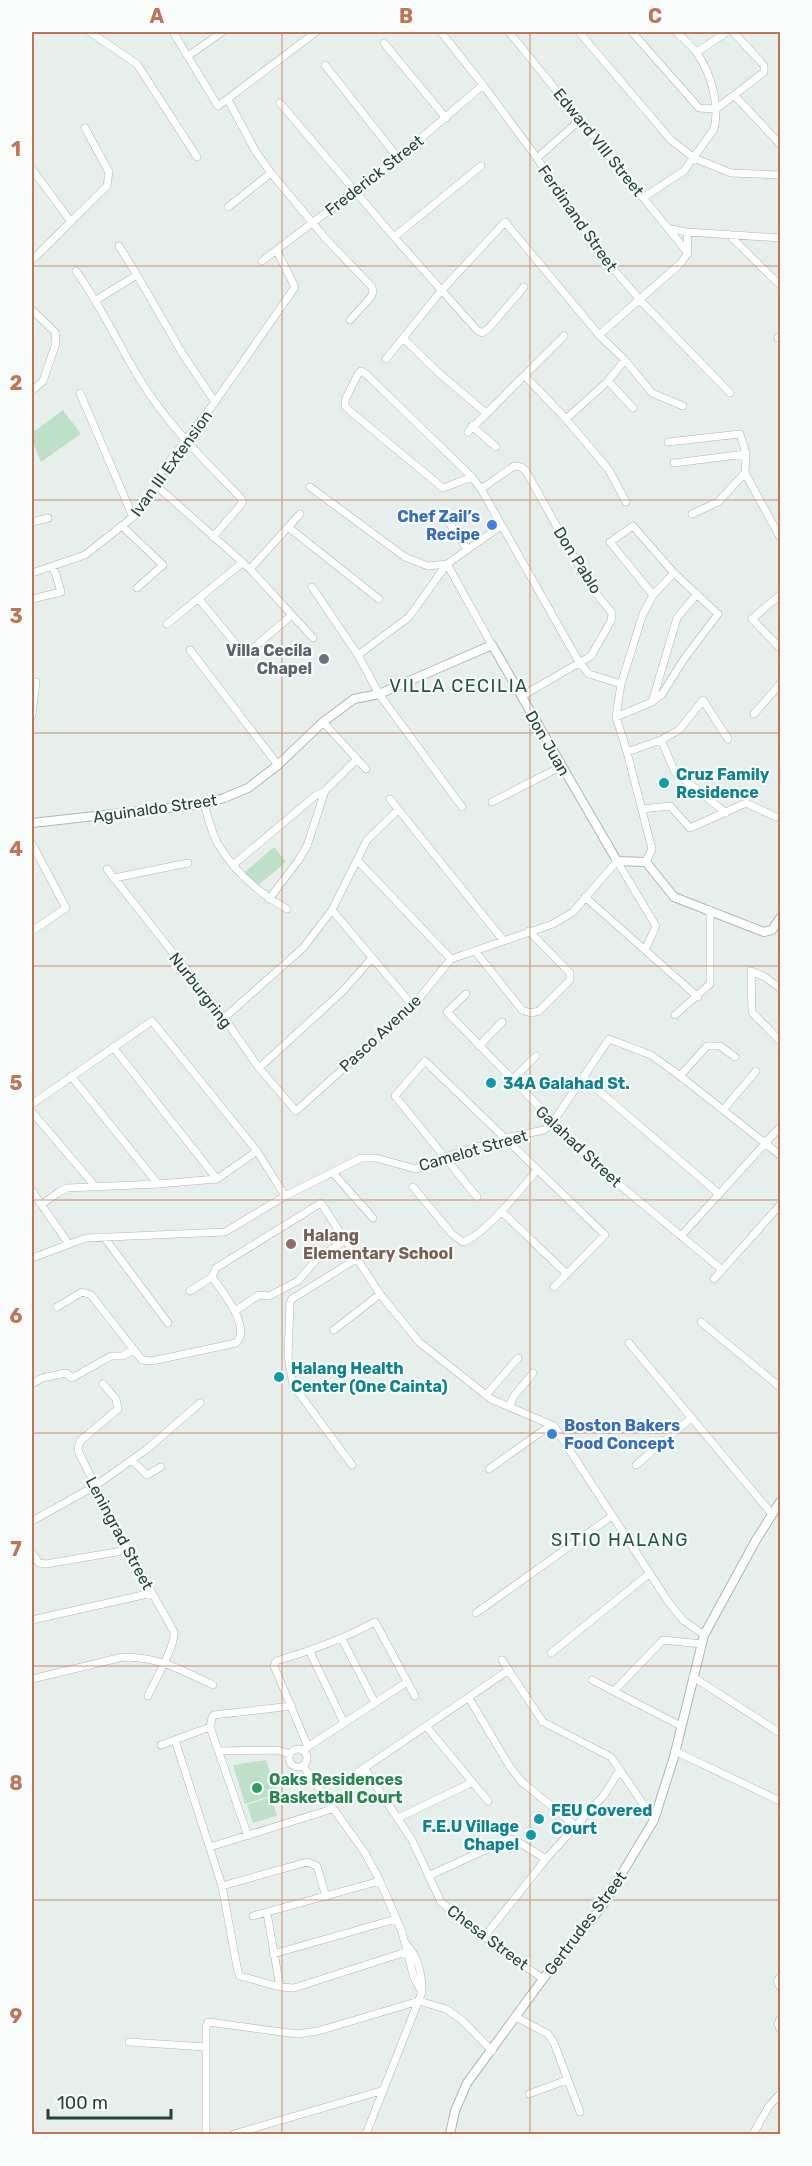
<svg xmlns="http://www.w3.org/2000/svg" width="812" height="2166" viewBox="0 0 812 2166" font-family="Rubik,sans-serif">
<rect width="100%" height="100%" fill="#e6efeb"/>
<path fill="#bfe0c8" d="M63 410 81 434 41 462 32 440V433Z
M274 847 286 862 257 886 245 872Z
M266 1760 277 1794 245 1804 233 1765Z
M271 1797 277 1816 253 1823 247 1805Z"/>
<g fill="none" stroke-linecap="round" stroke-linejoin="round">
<g stroke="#a8b8b2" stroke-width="8">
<path id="minor" d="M90 32 137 64 197 157
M173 32 218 106 316 32
M441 32 483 85 537 158 598 251 641 301 730 393
M509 32 688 253
M579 32 671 140 694 158 731 173 780 175
M632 32 699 108 716 109 764 72V66L761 62 733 32
M384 43 446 118
M697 52 727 32
M188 56 222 32
M325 65 398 158
M734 95 780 144
M228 100 256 152 271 173 326 239 372 287 373 292 371 297 350 320
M280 103 394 237 477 330 482 333 488 329 524 287
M537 158 580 120
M32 169 71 222
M644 197 684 171 714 129C720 105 711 72 696 52 691 45 683 38 676 32
M228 207 271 173
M669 229 687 232 780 238
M728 234 780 285
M394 237 481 166
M119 246 137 275 182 353 215 402
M32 260 107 186 109 172 85 128
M262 261 398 158 483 85
M76 271C101 306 117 342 139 378 166 423 204 460 240 497L243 502 239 507 213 537
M96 300 137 275
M32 310 55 332 56 343 43 381 32 391
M599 335 680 264 688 253 687 232
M778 338 780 336
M404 339 440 374 486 413
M386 359 441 291 505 222 599 335 625 360 652 393 683 406
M525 376 566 419 609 470 626 502
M608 381 633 408
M80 393 133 517
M566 419 608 381 625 360
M472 426 496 447
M468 432 564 336
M668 442 740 434 746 454
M674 463 746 454 745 473 780 537
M472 477 443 488 350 411 345 406V400L358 374 361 371 365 373 472 477 481 489 579 662 589 674 621 684
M158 487 250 569 313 638
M310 487 405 557 428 566 447 564
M481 489 514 466 521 467 526 471 590 586 612 613 611 621 591 656 522 696
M692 514 718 502 745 473
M446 518 467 549
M32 522 48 518
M122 526 163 565 137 588
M288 527 379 599
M447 564 492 645
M250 569 300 514
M32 573 85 555 133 517 158 487V476L215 402 295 287 277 251
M312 587 358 655 379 694 462 807
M780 595 752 619 780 648
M198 598 240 649 245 652 251 650 292 615
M32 599 61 592 53 566
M167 624 242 563
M190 650 278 765
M358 655 409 617 447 564 501 526
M652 702 677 618 697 594
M754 714 780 684
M32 715 36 682
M616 717 652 702 662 694 684 659 718 614 674 573 633 526 610 542 653 595
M323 722 366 769
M661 740 675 772 726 813
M627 752 661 740 679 730 703 700 728 739
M390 799 503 940
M492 802 562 766
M204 804C208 817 211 832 218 844 235 873 259 893 287 909
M642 809 670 806 690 828 746 803 776 817
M32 844 66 908 32 931
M358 861 451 959
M646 862 652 849 627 752 616 717 621 684 643 614 653 595 674 573
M233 865 315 796 325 791 357 759
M107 869 224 1018 259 1068 296 1111 413 1006 451 959 553 924 573 912 617 861 656 926 645 950
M114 878 188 863
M585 897 698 997
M269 899 298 861 307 846 325 791
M332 910 413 1006
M475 951 522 1010 531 1013 539 1011 570 980V973L529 931
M780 988 765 977 751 971 752 1012 780 1041
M466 994 447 1012 598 1167 721 1269
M675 1015 710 984V910
M224 1018 303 948 332 910 367 840 398 810
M479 1046 502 1022
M113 1047 217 1179
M259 1068 343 991 372 958
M71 1076 158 1184
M680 1076 707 1046H720L735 1057
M584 1078 719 1194
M512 1080 536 1056
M32 1104 152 1021 257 1151 285 1196
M723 1110 756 1071
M32 1112 95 1186
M334 1174 373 1218
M413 1187 453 1235 463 1242C486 1234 520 1190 537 1170
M32 1191 68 1243
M477 1197 395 1096 425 1061 605 1235 554 1287
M42 1204 59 1192 67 1188 158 1184 217 1179 257 1151
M501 1211 567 1274
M681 1236 780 1127
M104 1237 168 1323
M32 1258 86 1238 225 1232 285 1196 361 1158H376L416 1169 445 1157 505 1138 544 1130 553 1122 609 1039 651 1055 680 1076 780 1155
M212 1277 216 1268 321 1203 380 1294 419 1342 491 1399 554 1426 669 1603 683 1620 704 1635
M714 1279 780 1205
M190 1291 212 1277
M57 1307 82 1292 91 1295 142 1360 152 1361 236 1343C252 1327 222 1291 212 1277
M235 1311 259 1295 269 1296 298 1281 316 1260 344 1241
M701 1322 780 1387
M334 1330 380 1294
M629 1343 772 1514
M32 1384 42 1378 66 1373 72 1378 111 1356H122L134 1350
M103 1384 116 1399 118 1409 80 1441 78 1448 79 1453 128 1550 174 1632C175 1647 155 1680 148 1696
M486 1395 518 1358
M509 1407 514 1396 533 1373
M132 1460 147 1475 161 1467
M352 1465 293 1385 288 1357 290 1303 292 1299 356 1259
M636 1465 690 1419
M489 1469 551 1425
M32 1521 95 1486 147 1449 200 1403
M32 1553 39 1563 46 1564 128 1550
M476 1613 612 1516
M32 1620 152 1593
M342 1639 375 1703
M310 1652 344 1723
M551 1653 649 1574
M502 1660 543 1722 611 1757 654 1820
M693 1677 780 1733
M32 1679 123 1657C160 1657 181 1670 213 1685
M592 1680 681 1726
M614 1691 663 1640 702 1644
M469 1698 510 1767 522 1782 576 1826
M426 1726 488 1801
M175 1740 222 1886 238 1972 240 1976 280 1987 294 1988 406 1952
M161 1745 210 1727
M308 1747 274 1666 276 1661C311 1651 343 1639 375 1622L415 1696
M289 1758a9 9 0 1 1 18 0a9 9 0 1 1-18 0Z
M303 1750 407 1682
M219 1751 277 1750 290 1754
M675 1751 780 1801
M303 1766 365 1853 380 1881 402 1932 414 1978 422 1992
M364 1768 412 1840 441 1902 484 1937 543 1979
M348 1779 509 1670
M398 1818 471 1783
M248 1836 210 1727 212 1718 214 1715 292 1706
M210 1847 332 1809
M428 1876 509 1839 515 1840 546 1859
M222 1886 307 1862 317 1866 326 1897
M267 1913 280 1987
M253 1916 380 1881
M484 1937 546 1859 604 1795 620 1770
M273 1954 396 1919
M780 1977 777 1981 780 1987
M516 2017 548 2034 554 2043 580 2112
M780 2019 778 2024 780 2029
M129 2042 206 2047
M529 2094 567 2080
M206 2134V2027L208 2022 297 2034 318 2031 419 2001 446 2009 462 2020 492 2051
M234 2134 384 2090
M366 2134 422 1992C422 1975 419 1958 407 1945
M753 2134 769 2106 780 2094"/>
</g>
<g stroke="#a8b8b2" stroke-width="10">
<path id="tertiary" d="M32 823 204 804 224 798 248 788 278 765 323 722 354 699 379 694 492 645 617 861 646 862 674 897 764 932 772 930 780 918
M450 2134 455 2111 467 2083 543 1979 603 1905 654 1820 674 1757 704 1635 756 1540 780 1502"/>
</g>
<use href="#minor" stroke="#fff" stroke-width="7"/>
<use href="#tertiary" stroke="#fff" stroke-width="8"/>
</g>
<path fill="none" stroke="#c07456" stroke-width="1.5" stroke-opacity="0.55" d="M282 32V2134M530 32V2134M32 266H780M32 500H780M32 733H780M32 966H780M32 1200H780M32 1433H780M32 1666H780M32 1900H780"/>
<g fill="#3f7fe0" stroke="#f7fbf9" stroke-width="2">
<circle cx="492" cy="525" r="6"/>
<circle cx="552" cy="1434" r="6"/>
</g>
<circle fill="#6b7280" stroke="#f7fbf9" stroke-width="2" cx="324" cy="659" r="6"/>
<g fill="#0f9aa8" stroke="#f7fbf9" stroke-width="2">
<circle cx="664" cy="783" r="6"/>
<circle cx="491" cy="1083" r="6"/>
<circle cx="279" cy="1377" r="6"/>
<circle cx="539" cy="1819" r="6"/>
<circle cx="531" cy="1835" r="6"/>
</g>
<circle fill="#8d6e63" stroke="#f7fbf9" stroke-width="2" cx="291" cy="1244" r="6"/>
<circle fill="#2e9e5b" stroke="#f7fbf9" stroke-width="2" cx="257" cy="1788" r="6"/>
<g text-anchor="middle" stroke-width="4.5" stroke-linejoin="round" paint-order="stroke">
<g font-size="16" fill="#24423a" stroke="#f7fbf9">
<text transform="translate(599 142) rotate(51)" y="6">Edward VIII Street</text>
<text transform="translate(374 175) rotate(-38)" y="6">Frederick Street</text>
<text transform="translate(578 218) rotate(55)" y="6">Ferdinand Street</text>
<text transform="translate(171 463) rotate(-54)" y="6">Ivan III Extension</text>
<text transform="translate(578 560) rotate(58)" y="6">Don Pablo</text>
<text transform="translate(548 743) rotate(60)" y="6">Don Juan</text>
<text transform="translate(155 808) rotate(-8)" y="6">Aguinaldo Street</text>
<text transform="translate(201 990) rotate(52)" y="6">Nurburgring</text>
<text transform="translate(380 1033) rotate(-43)" y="6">Pasco Avenue</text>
<text transform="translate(579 1146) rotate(43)" y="6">Galahad Street</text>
<text transform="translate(473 1150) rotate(-16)" y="6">Camelot Street</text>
<text transform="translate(120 1533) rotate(62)" y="6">Leningrad Street</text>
<text transform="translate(585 1923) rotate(-53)" y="6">Gertrudes Street</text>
<text transform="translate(488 1937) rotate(37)" y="6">Chesa Street</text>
</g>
<g font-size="16" font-weight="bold" fill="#366cbe" stroke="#f7fbf9" text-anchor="end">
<text x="480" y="522">Chef Zail’s<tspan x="480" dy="18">Recipe</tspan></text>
<text x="564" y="1431" text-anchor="start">Boston Bakers<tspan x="564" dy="18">Food Concept</tspan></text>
</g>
<g font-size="16" font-weight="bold" fill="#5b616d" stroke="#f7fbf9" text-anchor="end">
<text x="312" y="656">Villa Cecila<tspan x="312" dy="18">Chapel</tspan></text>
</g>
<g font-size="16" font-weight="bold" fill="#0d838f" stroke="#f7fbf9" text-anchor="start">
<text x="676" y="780">Cruz Family<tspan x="676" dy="18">Residence</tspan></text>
<text x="503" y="1089">34A Galahad St.</text>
<text x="291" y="1374">Halang Health<tspan x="291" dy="18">Center (One Cainta)</tspan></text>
<text x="551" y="1816">FEU Covered<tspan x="551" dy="18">Court</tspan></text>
<text x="519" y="1832" text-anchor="end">F.E.U Village<tspan x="519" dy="18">Chapel</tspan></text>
</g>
<g font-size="16" font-weight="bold" fill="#785e54" stroke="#f7fbf9" text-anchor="start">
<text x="303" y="1241">Halang<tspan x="303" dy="18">Elementary School</tspan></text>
</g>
<g font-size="16" font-weight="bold" fill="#27864d" stroke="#f7fbf9" text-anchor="start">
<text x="269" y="1785">Oaks Residences<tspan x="269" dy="18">Basketball Court</tspan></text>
</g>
<g font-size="18" letter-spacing="1.5" fill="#1f5548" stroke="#f7fbf9">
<text x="459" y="692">VILLA CECILIA</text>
<text x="620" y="1546">SITIO HALANG</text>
</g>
</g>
<rect width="812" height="2166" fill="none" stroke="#f7fbf9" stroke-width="66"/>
<path d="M48 2109v9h123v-9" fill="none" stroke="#24423a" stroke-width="3"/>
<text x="57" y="2109" font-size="18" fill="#24423a" stroke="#f7fbf9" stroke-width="4.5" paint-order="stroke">100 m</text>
<rect x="33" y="33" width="746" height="2100" fill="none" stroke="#c07456" stroke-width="2"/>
<g font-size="20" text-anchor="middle" font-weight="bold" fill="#c07456">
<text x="157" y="23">A</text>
<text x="406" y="23">B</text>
<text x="655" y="23">C</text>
<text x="16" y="156">1</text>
<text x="16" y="390">2</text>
<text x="16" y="623">3</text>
<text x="16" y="856">4</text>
<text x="16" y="1090">5</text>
<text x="16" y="1323">6</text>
<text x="16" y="1556">7</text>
<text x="16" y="1790">8</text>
<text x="16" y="2023">9</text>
</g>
</svg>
